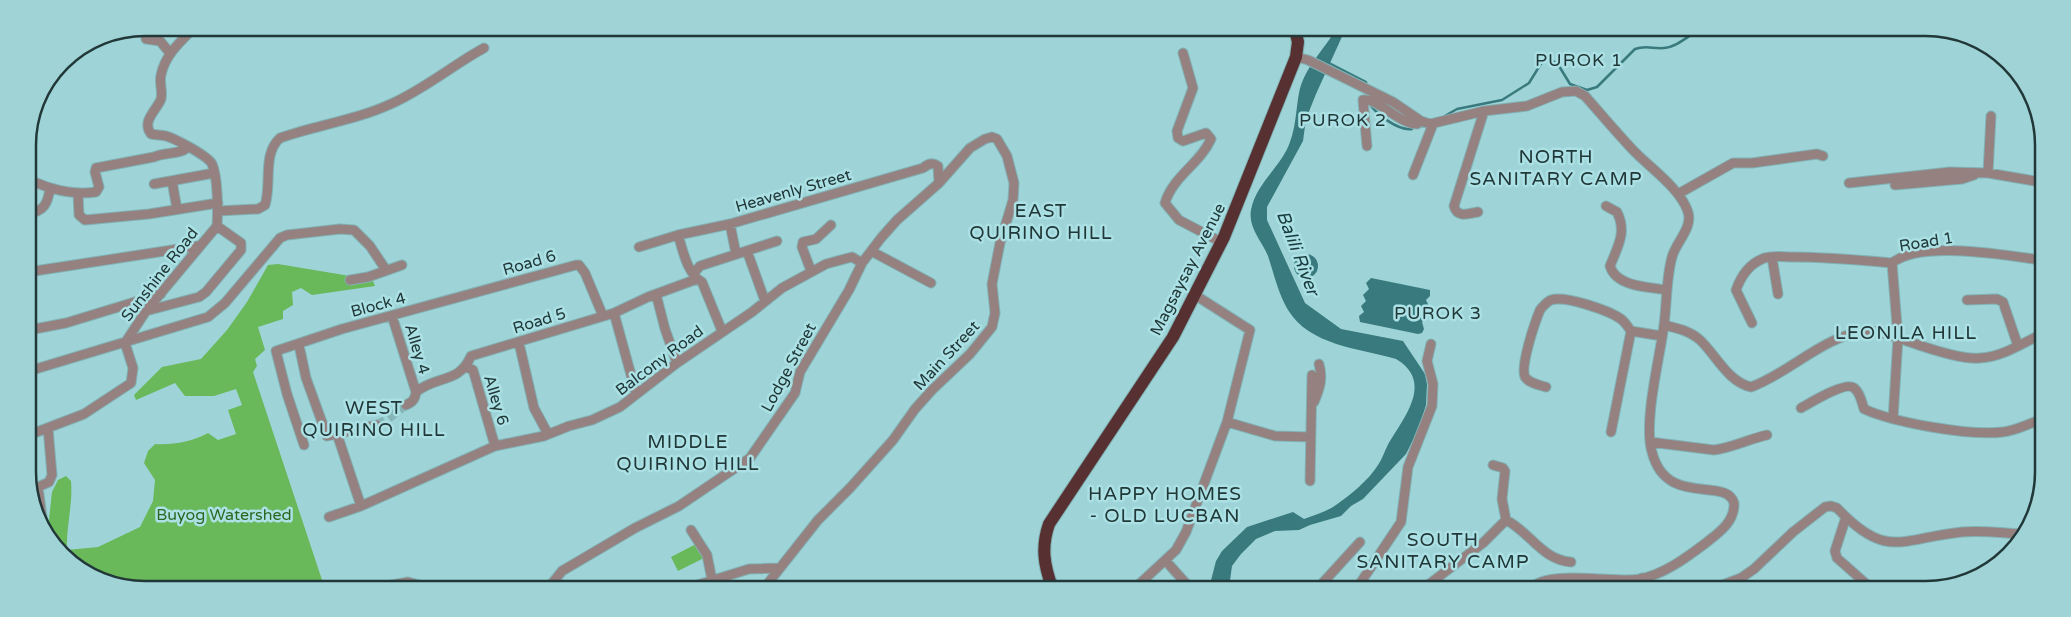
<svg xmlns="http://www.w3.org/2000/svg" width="2071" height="617" viewBox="0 0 2071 617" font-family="'Varela Round',sans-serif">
<rect width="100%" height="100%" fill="#9ed4d7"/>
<path fill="#69b85a" d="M278 264 368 279 373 281 375 286 312 295 301 288 292 292 293 305 283 311V319L258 327 265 350 255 359 257 366 253 372 324 586H122L119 581H106L62 555 48 529 52 492 58 480 66 476 71 481C73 505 66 526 67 550L98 547 140 527 153 501 155 480 144 463 148 451 155 444C173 445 192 442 208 433L218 440 236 434 228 410 242 405 236 389 214 396H185L175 383 136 400 134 395 162 367 201 359 227 330 247 302 268 265Z
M696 544 704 558 678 571 671 557Z"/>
<path fill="#387a7e" d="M1333 30H1345L1316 94 1306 119 1303 141 1267 207V220L1305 303 1341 329 1403 341 1425 374 1427 384 1426 405 1419 428 1406 454 1363 499 1351 506 1341 516 1310 525 1299 530 1275 531 1256 539 1241 554 1232 566 1229 588H1209L1216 561 1222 551 1247 527 1293 512 1304 519C1315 515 1326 512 1336 505 1350 495 1369 480 1378 465 1383 458 1385 449 1390 441 1406 415 1433 381 1396 359 1359 348 1310 346 1288 310 1278 293 1274 274 1268 256 1262 241 1248 228 1251 210 1256 183 1282 166 1290 142 1296 126 1296 109 1299 93 1304 69 1321 53 1333 34Z
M1294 266a12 12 0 1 1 24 0a12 12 0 1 1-24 0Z
M1371 278 1430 290V296L1426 300 1429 306 1424 311 1427 317 1422 322 1424 329 1422 333 1418 334 1360 322 1359 316 1364 312 1361 306 1366 301 1363 295 1369 289 1366 283Z"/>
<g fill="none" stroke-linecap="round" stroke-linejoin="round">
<path stroke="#387a7e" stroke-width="2.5" d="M1704 31 1718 35
M1327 62 1366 82V85
M1369 103C1376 114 1398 131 1412 129
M1443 117 1457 109 1502 100 1529 83 1542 62 1546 60 1553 61 1559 66 1570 84 1587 90 1597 87 1635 49C1646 45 1653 49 1664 48 1676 47 1687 37 1697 31"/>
<path stroke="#85b5b7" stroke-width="9" stroke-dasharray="9 4.5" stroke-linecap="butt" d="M377 425 386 420 406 405"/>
<g stroke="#82b1b4" stroke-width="11">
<path id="minor" d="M194 28C180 42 165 55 161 75 159 83 163 91 161 99 157 110 141 121 151 134 156 135 161 135 166 136 176 139 208 156 212 164 218 177 218 211 217 226
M146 39 160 41 170 53
M1183 53 1193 88 1177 131 1178 138 1183 141 1206 133 1211 139C1200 164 1173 176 1165 203L1179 220 1221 242
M1296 57 1308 60 1393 102 1421 121 1430 124 1484 111 1527 106 1562 92 1576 91 1585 96C1601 114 1616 132 1633 150 1649 167 1681 189 1688 212 1693 228 1676 242 1672 257 1666 279 1667 302 1664 325 1660 357 1643 422 1652 452 1666 508 1726 476 1734 503 1735 521 1720 532 1707 542 1687 557 1665 574 1640 579 1611 584 1551 569 1531 588
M1367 146 1363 100C1377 97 1397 123 1417 124L1421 121
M1988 173 1991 116
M1413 175 1433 124
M28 180C36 182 43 186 51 188 67 193 81 194 96 192L99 187 95 172 96 168 154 157C164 152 180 155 188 147
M172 181 177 209
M1849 183 1950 172 1988 173 2041 182
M154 184 214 173
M1895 185 1962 179 1974 175
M78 194 79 215 85 220 149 214 218 203
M1678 194 1733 163H1752L1817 154 1823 156
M1606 206 1617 212C1627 232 1618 246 1610 266 1616 287 1649 287 1667 290
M218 211 258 209 265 205C272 184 262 154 280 138 317 125 357 120 393 103 426 88 453 65 484 48
M1478 212C1468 214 1457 218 1454 206L1484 111
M28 213C44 212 48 203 50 188
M730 224 736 254
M678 235C683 250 687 274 702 282L722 331
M639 247 678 235 730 224 923 168C928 164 932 162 938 166L939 183
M747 251 765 301
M871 251 931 283
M1772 257 1778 294
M1892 263 1898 338 1893 419
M1892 263C1921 240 2005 255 2041 260
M811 271 802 247 803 242 816 239 831 225
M28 272 198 246
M694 273 700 266 777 241
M350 280 368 277 402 265
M656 294 665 329 677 363
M1967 300 1997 299 2003 302 2018 346
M146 311 199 297 206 292 241 250V243L217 226
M614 313 636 393
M392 316 416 392
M1752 323 1736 290C1741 276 1748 265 1762 259 1771 255 1783 257 1792 257 1826 257 1859 260 1892 263
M1664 325C1677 328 1690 331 1700 340 1716 355 1728 382 1751 387 1790 373 1824 335 1867 331 1881 330 1897 338 1910 342 1927 348 1964 360 1980 358 2002 357 2021 344 2040 335
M29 330 66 323 161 294
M125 343 146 311 217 226
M519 343 534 408 548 434
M299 345 306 378 327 436 377 425
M466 367 473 370 495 446
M29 371 208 317 225 303 280 238 287 235 340 229 354 230 370 246 386 270
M1546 387C1539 385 1529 383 1525 377 1520 366 1535 322 1540 310 1542 307 1548 301 1551 300 1565 295 1610 311 1621 319 1625 322 1628 327 1631 331L1662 336
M1314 402C1320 388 1323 378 1319 364
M406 405C413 402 415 399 416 392 437 375 459 384 471 356L614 313 648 297 697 279
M1801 408C1810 403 1846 381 1854 388 1860 392 1862 403 1864 409 1895 423 1970 436 2003 432 2015 431 2028 424 2040 420
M1227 422 1275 436 1311 437
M1611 432 1631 331
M337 434 361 506
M29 435 84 414 131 383 133 368 125 343
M1650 442 1714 450C1732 448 1749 439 1767 435
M304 445 287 394 276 351 342 329 576 265H579L585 273 603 316
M1493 465 1503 468 1505 471 1502 499 1506 520C1530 532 1542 560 1571 562
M1310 481 1312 375
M42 517 38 487 49 482 52 475 48 428
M329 517 361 506 495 446 544 436 569 426 592 420 620 407 677 363 752 312 782 288 826 264 852 257 862 263
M1846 517 1835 551 1837 558 1872 589
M691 530 707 555 712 580
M1165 560 1190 588
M1642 578 1658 589
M1741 578 1742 589
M387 586 408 582 423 586
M550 586 562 571 635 528 679 506 750 458 795 393 800 372 849 290 862 263 881 238 897 220 939 183 970 148 985 139 992 137 997 139 1007 156 1014 183 1013 200 1000 243 992 284 995 313 992 327 970 354 932 390 915 409 893 440 850 488 818 520 765 587
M691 587 749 569 779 568
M1135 588 1176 550 1186 532 1227 422 1250 330 1195 295
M1318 588 1360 542
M1357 588 1401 522 1408 467 1432 406 1433 384 1427 361 1431 344
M1424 588 1483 543 1506 520
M1712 589 1741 578 1754 569 1793 532 1825 507 1831 506 1837 508C1887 561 1902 538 1962 532 1981 530 2001 533 2020 534"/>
</g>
<g stroke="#82b1b4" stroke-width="14">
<path id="highway" d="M1052 587C1044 565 1041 547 1049 524L1173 337 1224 237 1296 57 1298 42 1295 30"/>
</g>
<use href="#minor" stroke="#958180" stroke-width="9"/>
<use href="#highway" stroke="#573131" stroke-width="12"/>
</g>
<g text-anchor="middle" stroke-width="5" stroke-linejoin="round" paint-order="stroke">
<g font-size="16" fill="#213738" stroke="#abe1e4">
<text transform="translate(793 190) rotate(-16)" y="6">Heavenly Street</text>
<text transform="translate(1926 241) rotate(-9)" y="6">Road 1</text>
<text transform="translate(529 262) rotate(-16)" y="6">Road 6</text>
<text transform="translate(1187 269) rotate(-63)" y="6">Magsaysay Avenue</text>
<text transform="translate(159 274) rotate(-52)" y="6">Sunshine Road</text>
<text transform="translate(378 304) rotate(-15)" y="6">Block 4</text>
<text transform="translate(539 320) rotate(-17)" y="6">Road 5</text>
<text transform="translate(418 349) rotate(73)" y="6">Alley 4</text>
<text transform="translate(946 355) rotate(-47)" y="6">Main Street</text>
<text transform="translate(659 360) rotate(-37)" y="6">Balcony Road</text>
<text transform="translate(788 367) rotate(-62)" y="6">Lodge Street</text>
<text transform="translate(497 400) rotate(73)" y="6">Alley 6</text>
</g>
<g font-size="16" fill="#2d6721" stroke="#abe1e4">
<text x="224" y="520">Buyog Watershed</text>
</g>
<g font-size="18" letter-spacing="1" fill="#213738" stroke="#abe1e4">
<text x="1579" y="66">PUROK 1</text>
<text x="1343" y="126">PUROK 2</text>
<text x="1438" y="319">PUROK 3</text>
</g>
<g font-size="18" font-style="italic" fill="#183a3c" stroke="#abe1e4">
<text transform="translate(1298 253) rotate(69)" y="6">Balili River</text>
</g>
<g font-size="19" letter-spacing="1" fill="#213738" stroke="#abe1e4">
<text x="1556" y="163">NORTH<tspan x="1556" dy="22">SANITARY CAMP</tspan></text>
<text x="1041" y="217">EAST<tspan x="1041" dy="22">QUIRINO HILL</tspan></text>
<text x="1906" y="339">LEONILA HILL</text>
<text x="374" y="414">WEST<tspan x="374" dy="22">QUIRINO HILL</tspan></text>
<text x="688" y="448">MIDDLE<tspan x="688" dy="22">QUIRINO HILL</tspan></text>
<text x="1165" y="500">HAPPY HOMES<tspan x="1165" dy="22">- OLD LUCBAN</tspan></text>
<text x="1443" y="546">SOUTH<tspan x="1443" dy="22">SANITARY CAMP</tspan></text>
</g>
</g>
<path d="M0 0H2071V617H0ZM145 36H1926A109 109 0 0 1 2035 145V472A109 109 0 0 1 1926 581H145A109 109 0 0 1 36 472V145A109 109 0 0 1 145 36Z" fill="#a0d3d6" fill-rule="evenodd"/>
<path fill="none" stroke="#213738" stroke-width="2.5" d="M145 36H1926A109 109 0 0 1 2035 145V472A109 109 0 0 1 1926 581H145A109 109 0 0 1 36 472V145A109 109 0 0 1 145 36Z"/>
</svg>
